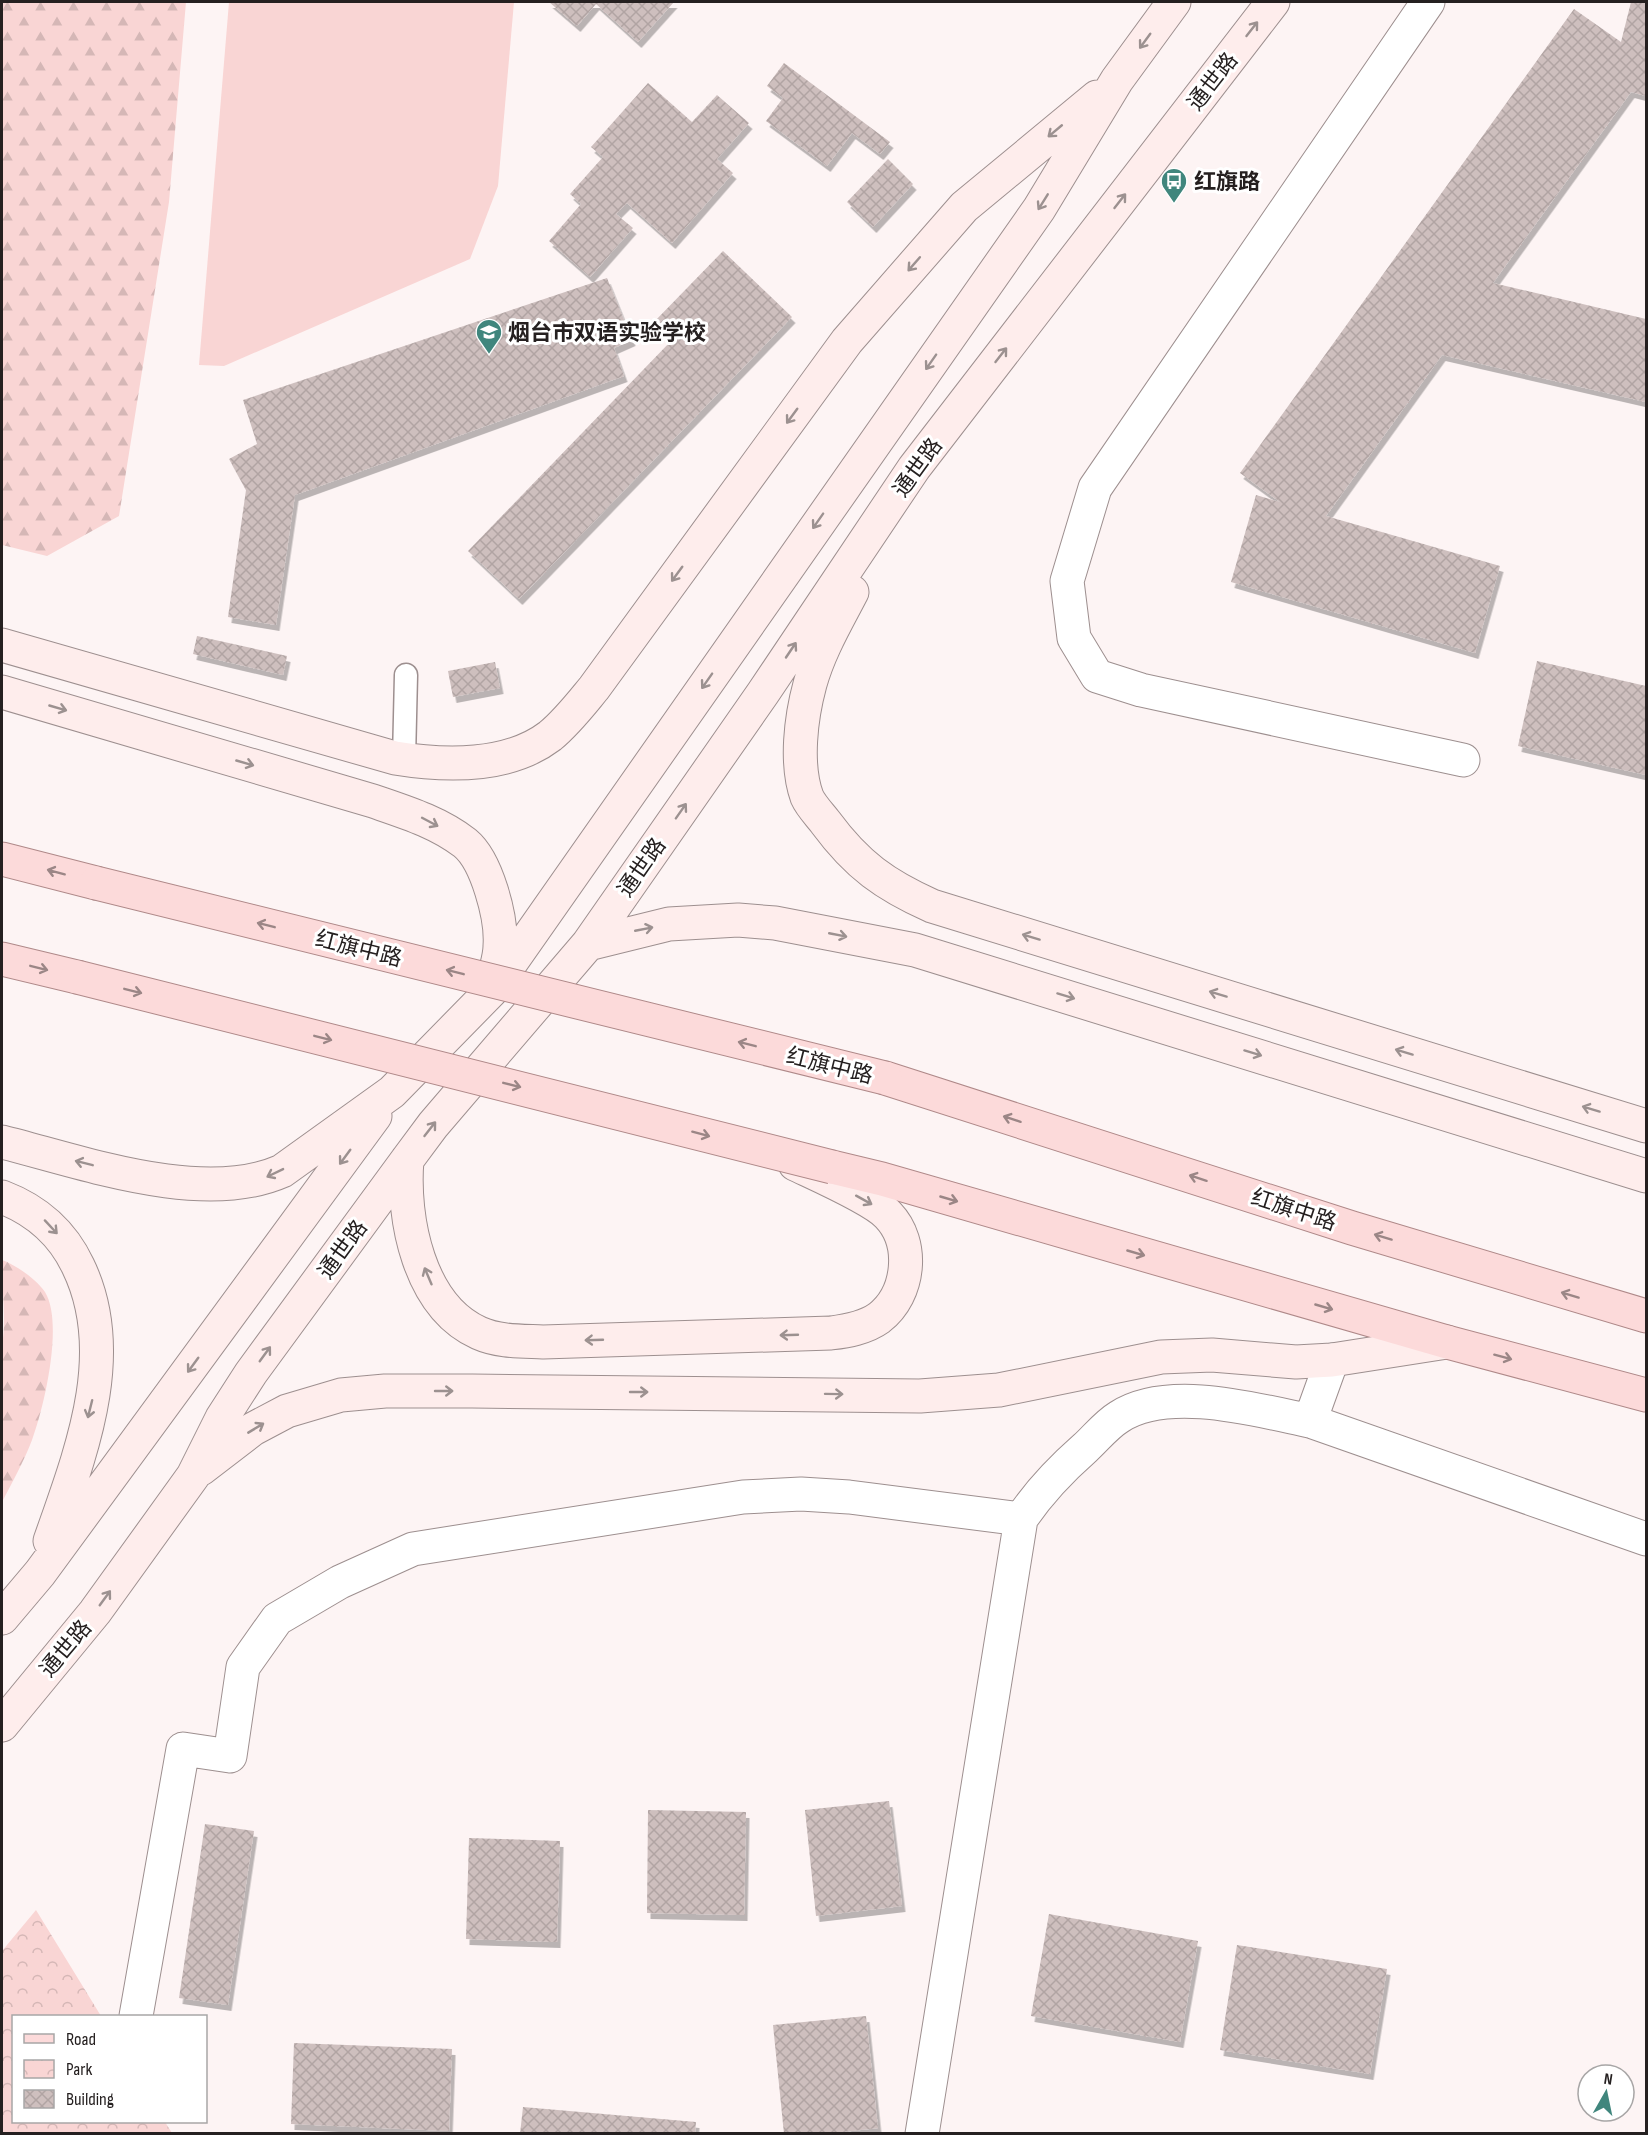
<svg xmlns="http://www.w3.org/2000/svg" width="1648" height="2135" viewBox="0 0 1648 2135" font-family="'Sofia Sans Condensed','Noto Sans SC',sans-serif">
<defs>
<pattern id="forest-firs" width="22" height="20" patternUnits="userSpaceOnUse" patternTransform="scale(1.5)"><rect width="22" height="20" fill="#f9d5d4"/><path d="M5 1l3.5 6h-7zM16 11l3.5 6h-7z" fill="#d5b7b6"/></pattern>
<pattern id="park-crowns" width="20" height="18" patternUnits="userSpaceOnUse" patternTransform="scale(1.5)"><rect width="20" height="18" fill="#f9d5d4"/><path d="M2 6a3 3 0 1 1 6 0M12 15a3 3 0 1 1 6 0" fill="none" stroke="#d5b7b6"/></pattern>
<pattern id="building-cross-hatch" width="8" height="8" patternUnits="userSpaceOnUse" patternTransform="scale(1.5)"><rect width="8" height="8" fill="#cebfbe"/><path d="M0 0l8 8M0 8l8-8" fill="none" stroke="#b1a4a3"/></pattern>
<filter id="shadow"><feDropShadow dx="3.5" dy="6" stdDeviation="0" flood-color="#0004"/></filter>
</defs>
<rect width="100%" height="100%" fill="#fdf4f4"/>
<path fill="url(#forest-firs)" d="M2 2H186L169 202 119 516 47 556 2 545Z
M2 1260C16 1265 36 1279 45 1292 64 1323 44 1408 32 1440 24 1461 12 1483 2 1502V1345C7 1316 1 1289 2 1260Z"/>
<path fill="url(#park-crowns)" d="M36 1910 101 2016H14V2122H165L172 2133H2V1951Z"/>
<path fill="#f9d5d4" d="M229 2H514L498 186 470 259 224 366 199 365Z"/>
<path fill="url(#building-cross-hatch)" filter="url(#shadow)" d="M549 2H674L638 42 596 4 577 26Z
M1631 2H1646V96L1631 92 1493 283 1646 319V402L1442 355 1326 516 1500 566 1475 653 1231 582 1256 495 1280 502 1240 473 1574 9 1621 42Z
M784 63 890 142 880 154 852 133 827 166 766 121 783 98 767 86Z
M648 83 692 122 717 95 749 123 717 159 733 173 672 243 627 203 616 214 633 228 590 277 549 241 581 204 570 194 603 157 591 147Z
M888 159 913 184 873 227 847 202Z
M723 251 792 317 519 599 468 551 672 340 654 322Z
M607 278 632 340 614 348 624 376 295 495 276 625 228 617 246 490 229 459 257 444 243 400Z
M197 636 287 656 283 675 193 654Z
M1537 661 1646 686V775L1518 746Z
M495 662 500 688 453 697 448 671Z
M889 1801 902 1906 816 1916 805 1810Z
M648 1810 746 1812 744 1915 647 1913Z
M205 1824 254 1831 228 2005 179 1998Z
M469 1838 560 1841 557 1942 466 1939Z
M1049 1914 1198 1941 1180 2042 1031 2016Z
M1237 1945 1387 1969 1370 2074 1220 2050Z
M866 2016 878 2128 825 2134H784L773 2025Z
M294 2043 452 2049 449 2131 291 2124Z
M523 2107 696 2122 695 2134H520Z"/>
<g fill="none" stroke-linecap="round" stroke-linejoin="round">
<g stroke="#9d8f8f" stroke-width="25">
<path id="service" d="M404 759 406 675"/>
</g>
<g stroke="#9d8f8f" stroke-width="35">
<path id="minor" d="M1428 2 1095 488 1067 581 1074 638 1097 676 1141 690 1463 760
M1310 1421 1646 1539
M136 2016 183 1749 230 1756 243 1667 277 1619 340 1582 413 1549 743 1497 801 1494 849 1497 1021 1519
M922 2134 1021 1519C1039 1492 1060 1470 1085 1448 1096 1438 1106 1425 1119 1417 1168 1385 1257 1410 1310 1421L1332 1360"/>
</g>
<g stroke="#9d8f8f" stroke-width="35">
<path id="secondary" d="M852 592C837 621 819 651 810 684 801 717 795 764 807 797 811 806 820 815 826 823 857 865 885 885 932 906L1646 1126
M2 645 395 758C444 766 508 768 550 736 567 722 580 705 594 688L847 341 964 207 1097 97
M2 692 373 801C405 812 438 822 465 843 487 861 502 918 500 946 500 958 495 970 493 982
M588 944 669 924 738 920 775 923 915 950 1646 1176
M2 1142C82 1162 203 1206 282 1171L392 1092 491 991 1039 209 1117 80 1174 2
M407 1160C402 1219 419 1306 479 1333 499 1342 522 1341 543 1342L831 1333C847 1331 865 1328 879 1318 910 1294 915 1243 888 1215 873 1199 818 1175 795 1164
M2 1197C36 1210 62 1232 78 1266 121 1354 80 1455 50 1541
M201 1469 253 1429 287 1411 341 1395 385 1391H472L920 1396 999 1390 1161 1357 1212 1355 1296 1362 1332 1360 1447 1342
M2 1618 40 1573 375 1116
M2 1725 95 1612 193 1476 222 1418 251 1373 407 1160 433 1125 588 944 763 693 914 468 1273 2"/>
</g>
<g stroke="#af8989" stroke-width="35">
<path id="primary" d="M2 859 96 883
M2 959 77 977
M885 1078 1352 1228 1646 1316
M832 1167 882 1179 1447 1342 1646 1395"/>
</g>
<use href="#service" stroke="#fff" stroke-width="22"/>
<use href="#minor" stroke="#fff" stroke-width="33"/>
<use href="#secondary" stroke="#feedec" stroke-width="33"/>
<use href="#primary" stroke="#fcdada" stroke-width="33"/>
<g stroke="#af8989" stroke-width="35" stroke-linecap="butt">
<path id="primary-bridge" d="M96 883 885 1078
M77 977 832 1167"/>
</g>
<use href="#primary-bridge" stroke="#fcdada" stroke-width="33"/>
</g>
<defs><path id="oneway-shaft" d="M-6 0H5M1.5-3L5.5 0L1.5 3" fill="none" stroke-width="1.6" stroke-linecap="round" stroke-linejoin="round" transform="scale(1.5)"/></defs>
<g stroke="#9c9190">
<use href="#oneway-shaft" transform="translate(1252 29) rotate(-52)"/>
<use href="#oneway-shaft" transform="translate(1145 41) rotate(126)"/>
<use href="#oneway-shaft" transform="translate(1055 131) rotate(140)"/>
<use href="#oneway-shaft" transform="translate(1120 201) rotate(-52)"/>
<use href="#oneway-shaft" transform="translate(1043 202) rotate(122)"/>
<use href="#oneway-shaft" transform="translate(914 264) rotate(131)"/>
<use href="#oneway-shaft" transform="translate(1001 355) rotate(-52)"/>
<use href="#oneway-shaft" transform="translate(931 362) rotate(125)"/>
<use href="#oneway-shaft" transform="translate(792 416) rotate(126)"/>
<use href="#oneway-shaft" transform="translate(818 521) rotate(125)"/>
<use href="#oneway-shaft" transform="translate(677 574) rotate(126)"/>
<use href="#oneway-shaft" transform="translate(791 650) rotate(-56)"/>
<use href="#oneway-shaft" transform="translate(707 681) rotate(125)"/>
<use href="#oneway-shaft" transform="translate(58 708) rotate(16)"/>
<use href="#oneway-shaft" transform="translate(245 763) rotate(16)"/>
<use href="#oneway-shaft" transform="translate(681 811) rotate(-55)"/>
<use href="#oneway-shaft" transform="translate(430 822) rotate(28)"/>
<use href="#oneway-shaft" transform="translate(644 929) rotate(-11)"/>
<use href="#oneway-shaft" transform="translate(838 935) rotate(11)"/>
<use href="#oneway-shaft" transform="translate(1031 937) rotate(-163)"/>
<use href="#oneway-shaft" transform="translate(1218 994) rotate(-163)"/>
<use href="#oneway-shaft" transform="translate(1066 996) rotate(17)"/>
<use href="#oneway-shaft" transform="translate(1404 1052) rotate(-163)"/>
<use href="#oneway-shaft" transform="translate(1253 1053) rotate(17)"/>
<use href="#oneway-shaft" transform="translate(1591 1109) rotate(-163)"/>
<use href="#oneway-shaft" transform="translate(430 1129) rotate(-52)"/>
<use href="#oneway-shaft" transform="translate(345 1157) rotate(126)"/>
<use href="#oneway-shaft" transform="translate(84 1163) rotate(-166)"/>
<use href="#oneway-shaft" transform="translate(275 1173) rotate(154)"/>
<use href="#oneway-shaft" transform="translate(864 1200) rotate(29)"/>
<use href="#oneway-shaft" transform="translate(51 1227) rotate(47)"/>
<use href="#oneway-shaft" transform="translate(428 1276) rotate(-113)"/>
<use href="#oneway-shaft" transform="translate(789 1335) rotate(178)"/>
<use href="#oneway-shaft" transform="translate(594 1340) rotate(178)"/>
<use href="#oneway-shaft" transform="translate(265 1354) rotate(-54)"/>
<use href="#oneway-shaft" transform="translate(193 1365) rotate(126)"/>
<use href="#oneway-shaft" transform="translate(444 1391)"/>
<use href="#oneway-shaft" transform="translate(639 1392)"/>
<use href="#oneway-shaft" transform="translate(834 1394) rotate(1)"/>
<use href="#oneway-shaft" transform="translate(90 1409) rotate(104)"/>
<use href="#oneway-shaft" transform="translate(256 1428) rotate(-31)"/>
<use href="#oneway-shaft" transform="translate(105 1598) rotate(-54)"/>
</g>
<g stroke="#9b8686">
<use href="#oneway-shaft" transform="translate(56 872) rotate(-165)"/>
<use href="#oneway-shaft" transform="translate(266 925) rotate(-166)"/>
<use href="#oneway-shaft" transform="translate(39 968) rotate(14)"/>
<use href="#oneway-shaft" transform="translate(455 972) rotate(-166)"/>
<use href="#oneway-shaft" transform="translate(133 991) rotate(14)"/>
<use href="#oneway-shaft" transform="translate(323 1038) rotate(14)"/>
<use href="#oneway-shaft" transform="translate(747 1044) rotate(-166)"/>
<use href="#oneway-shaft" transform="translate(512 1085) rotate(14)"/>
<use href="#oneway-shaft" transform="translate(1012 1119) rotate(-162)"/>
<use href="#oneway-shaft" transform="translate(701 1134) rotate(15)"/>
<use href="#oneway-shaft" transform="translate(1198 1178) rotate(-162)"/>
<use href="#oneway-shaft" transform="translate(949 1199) rotate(16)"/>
<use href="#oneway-shaft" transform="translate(1383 1237) rotate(-163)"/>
<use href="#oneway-shaft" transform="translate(1136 1253) rotate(16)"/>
<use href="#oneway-shaft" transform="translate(1570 1295) rotate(-163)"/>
<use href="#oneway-shaft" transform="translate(1324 1307) rotate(16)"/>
<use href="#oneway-shaft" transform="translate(1503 1357) rotate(15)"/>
</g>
<defs>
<g id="bus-pin" transform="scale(1.35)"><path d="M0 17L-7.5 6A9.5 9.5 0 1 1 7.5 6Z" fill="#40867d" stroke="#fff"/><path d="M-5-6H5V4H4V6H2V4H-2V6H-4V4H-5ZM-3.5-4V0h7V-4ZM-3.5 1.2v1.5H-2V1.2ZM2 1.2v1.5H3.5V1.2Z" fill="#fff"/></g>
<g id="school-pin" transform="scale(1.35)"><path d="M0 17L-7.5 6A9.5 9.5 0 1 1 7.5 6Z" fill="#40867d" stroke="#fff"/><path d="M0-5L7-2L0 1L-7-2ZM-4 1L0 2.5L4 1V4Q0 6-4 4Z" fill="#fff"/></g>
</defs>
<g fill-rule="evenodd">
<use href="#bus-pin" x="1174" y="181"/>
<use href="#school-pin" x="489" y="332"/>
</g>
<g text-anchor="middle" stroke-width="6" stroke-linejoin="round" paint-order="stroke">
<g font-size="22" fill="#252020" stroke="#fff">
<text transform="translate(1212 81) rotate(-52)" y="8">通世路</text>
<text transform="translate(917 467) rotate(-54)" y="8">通世路</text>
<text transform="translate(641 867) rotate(-55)" y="8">通世路</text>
<text transform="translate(359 948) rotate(14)" y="8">红旗中路</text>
<text transform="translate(830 1065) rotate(14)" y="8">红旗中路</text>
<text transform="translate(1294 1209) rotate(18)" y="8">红旗中路</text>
<text transform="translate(342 1249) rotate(-54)" y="8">通世路</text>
<text transform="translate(65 1648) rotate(-50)" y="8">通世路</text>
</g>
<g font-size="22" font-weight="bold" fill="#252020" stroke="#fff" text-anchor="start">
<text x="1194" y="189">红旗路</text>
<text x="508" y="340">烟台市双语实验学校</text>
</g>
</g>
<rect width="1648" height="2135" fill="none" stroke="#252020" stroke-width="6"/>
<rect x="12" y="2015" width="195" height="108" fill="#ffffff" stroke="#a8a6a6" stroke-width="1.5"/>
<rect x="24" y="2034" width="30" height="9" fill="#fcdada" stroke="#a8a6a6" stroke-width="1.5"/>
<text x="66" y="2045" font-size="18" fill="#252020">Road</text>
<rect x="24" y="2060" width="30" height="18" fill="url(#park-crowns)" stroke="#a8a6a6" stroke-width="1.5"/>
<text x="66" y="2075" font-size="18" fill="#252020">Park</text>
<rect x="24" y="2090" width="30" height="18" fill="url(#building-cross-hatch)" stroke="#a8a6a6" stroke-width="1.5"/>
<text x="66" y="2105" font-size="18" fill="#252020">Building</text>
<g transform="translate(1606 2093) rotate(9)"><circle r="28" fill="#ffffff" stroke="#a8a6a6" stroke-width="1.5"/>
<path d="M0-4.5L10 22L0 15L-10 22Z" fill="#40867d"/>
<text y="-9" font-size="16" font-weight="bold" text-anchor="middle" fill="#252020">N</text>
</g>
</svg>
